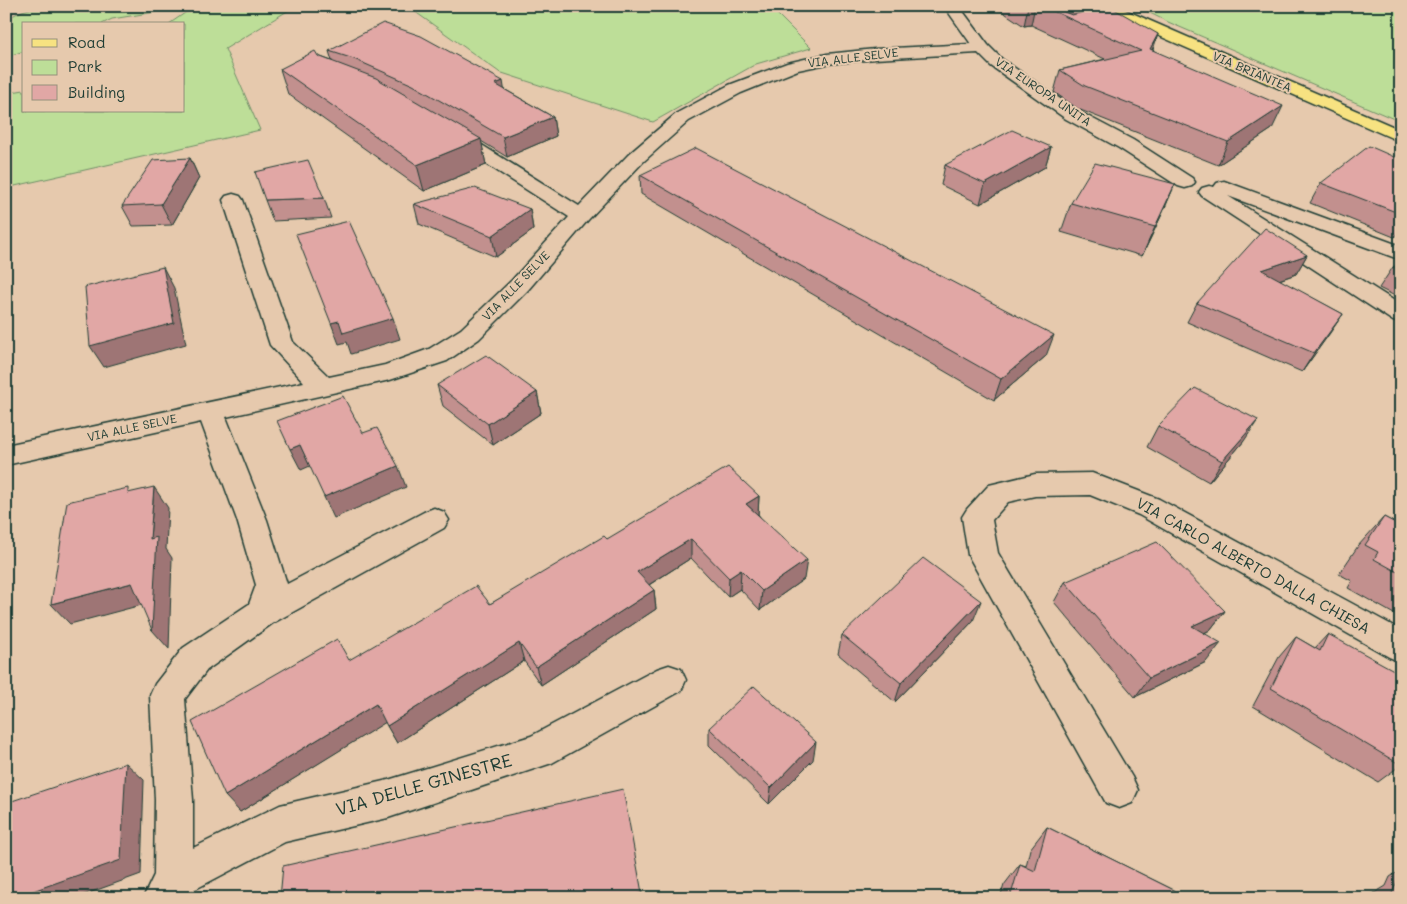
<svg xmlns="http://www.w3.org/2000/svg" width="1407" height="904" viewBox="0 0 1407 904" font-family="Mali,sans-serif">
<rect width="100%" height="100%" fill="#e6c9ad"/>
<filter id="ink" filterUnits="userSpaceOnUse"><feTurbulence type="fractalNoise" baseFrequency=".02" numOctaves="2"/><feDisplacementMap in="SourceGraphic" scale="10" xChannelSelector="R" yChannelSelector="G"/><feConvolveMatrix kernelMatrix="1 2 1 2 8 2 1 2 1" color-interpolation-filters="sRGB"/></filter>
<g filter="url(#ink)">
<path fill="#bdde98" stroke="#6e8e66" d="M41 6H192L112 19 102 24H24V51L6 57V19L22 11Z
M195 6H301L294 7 225 49 260 130 6 188V93L24 90V111H184V24H169Z
M407 6H769L811 48 756 64 653 122 499 72Z
M1136 6H1401V122L1168 22Z"/>
<g fill="none" stroke-linecap="round" stroke-linejoin="round">
<g stroke="#1f3d34" stroke-width="3">
<path id="minor" d="M944 6H959L988 45 1003 60 1078 111 1133 140 1192 178 1195 182 1192 186 1185 188 1178 186 1119 148 1066 119 991 66 978 53 875 59 827 64 798 70 741 93 689 121 643 162 588 220 528 290 479 339 447 361 390 380 226 417 267 520 287 584 424 512 434 508 444 512 449 520 444 528 273 623 207 670 185 699 193 800V848L280 805 388 780 531 736 657 669 669 665 681 669 686 680 681 691 552 763 388 818 285 842 188 893 185 898H143L154 875 155 800 150 695 155 684 183 648 249 604 256 585 237 520 201 422 6 465V445L304 382 270 345 223 200 226 196 233 194 240 196 243 200 293 342 329 377 385 365 429 349 461 329 512 280 569 217 446 138 443 134 446 130 452 129 458 130 579 206 629 154 677 113 729 85 787 63 827 54 875 49 971 44Z
M1224 181 1401 246V260L1228 196 1401 305V323L1393 321 1202 196 1199 192 1202 188 1209 186 1214 187 1217 183Z
M1092 473 1159 499 1401 630V662L1389 657 1139 515 1090 495 1035 496 1008 502 992 520 998 553 1132 777 1138 790 1132 803 1119 808 1106 803 968 555 962 517 967 509 989 485 1035 474Z"/>
</g>
<g stroke="#1f3d34" stroke-width="3">
<path id="primary" d="M1096 6H1116L1401 130V142L1098 9Z"/>
</g>
<use href="#minor" fill="#e6c9ad" fill-rule="evenodd"/>
<use href="#primary" fill="#f7e281" fill-rule="evenodd"/>
</g>
<path fill="#c2908e" stroke="#1f3d34" d="M994 6H1094L1093 10 1158 34 1153 50 1272 129 1218 165 1078 109 1054 92 1060 70 1105 59 1031 25 1024 26Z
M329 51 504 89 553 117 556 136 507 157 481 141 486 165 424 191 288 94 280 69 318 56 332 61Z
M1051 147 1045 167 980 204 941 185 945 165Z
M190 158 199 178 172 225 133 226 122 206Z
M1401 160V234L1394 237 1310 203 1321 183Z
M640 175 1046 356 994 400 641 194Z
M1175 184 1163 212 1142 256 1061 232 1071 203Z
M324 198 331 218 273 221 265 200Z
M414 204 530 209 533 230 496 257 419 224Z
M1307 255 1296 274 1279 280 1343 314 1302 372 1187 322 1197 303Z
M1401 263V299L1379 288 1393 267Z
M437 385 537 392 541 413 493 445 443 406Z
M1158 426 1244 441 1209 482 1147 447Z
M759 496 758 514 804 579 760 610 740 589 728 597 691 558 649 585 654 590 656 609 541 685 524 661 397 743 385 722 240 812 349 660 490 604 607 539Z
M1384 517 1401 526V618L1348 588 1352 581 1339 574 1358 546Z
M1065 582 1225 611 1210 630 1204 633 1206 662 1135 697 1054 602Z
M973 621 895 702 838 654 842 635Z
M1328 634 1401 765 1378 782 1253 706 1279 657 1296 637 1315 648Z
M709 728 813 760 769 804 709 745Z
M1047 827 1190 898H1000L1004 885 1020 864 1026 866 1030 849Z
M1401 870V898H1366L1386 886 1390 877Z"/>
<path fill="#9e7574" stroke="#1f3d34" d="M1028 6H1035L1031 25 1024 26Z
M1066 6H1094L1090 20 1062 15 1064 9Z
M1158 34 1150 56V49Z
M503 81 506 100 495 84Z
M1283 106 1272 129 1218 165 1228 142Z
M553 117 556 136 507 157 503 137Z
M481 139 486 165 424 191 417 165Z
M1051 147 1045 167 980 204 985 184Z
M190 158 199 178 172 225 161 204Z
M1175 184 1163 212 1142 256 1155 227Z
M530 209 533 230 496 257 492 236Z
M1401 228V234L1394 237Z
M1307 255 1296 274 1252 289 1262 270Z
M163 267 174 288 186 344 104 367 90 346Z
M1343 314 1330 333 1302 372 1314 353Z
M393 318 400 339 351 354 347 342 339 344 331 323 339 321Z
M1054 335 1046 356 994 400 1001 379Z
M537 392 541 413 493 445 488 424Z
M1258 420 1244 441 1209 482 1222 461Z
M300 445 310 466 301 470 290 449Z
M398 466 406 487 334 518 324 497Z
M154 487 168 508 166 549 172 558 169 649 152 630 150 539Z
M759 496 758 515 746 504Z
M691 539V558L639 591 637 572Z
M807 560 804 579 760 610 762 591Z
M741 570 740 589 728 597 729 578Z
M132 583 149 603 70 624 51 604Z
M654 590 656 609 541 685 536 667Z
M981 601 973 621 895 702 901 683Z
M1225 611 1210 630 1177 646 1192 626Z
M519 643 524 661 397 743 387 726Z
M1221 643 1206 662 1135 697 1149 678Z
M376 704 386 722 240 812 225 796Z
M816 742 813 760 769 804 771 788Z
M126 763 144 780 141 874 75 898H13Z
M642 893V898H624Z"/>
<path fill="#e1a7a5" stroke="#1f3d34" d="M1042 6H1067L1064 9V12L1072 15 1106 6H1109L1158 34 1150 49 1283 106 1228 142 1085 86 1060 70 1141 51Z
M383 23 421 36 503 81 495 84 553 117 503 137 413 85 354 59 329 51Z
M315 51 318 56 376 78 481 139 417 165 280 69Z
M1012 130 1051 147 985 184 945 165Z
M1369 146 1401 160V214L1321 183Z
M696 148 1054 335 1001 379 640 175Z
M190 158 161 204 122 206 153 160Z
M308 160 324 198 265 200 255 172Z
M1095 163 1175 184 1155 227 1071 203Z
M475 188 530 209 492 236 414 204Z
M349 221 393 318 343 333 339 321 331 323 296 234Z
M1265 228 1307 255 1262 270 1343 314 1314 353 1197 303Z
M1401 263V271L1393 267Z
M163 267 174 323 90 346 85 287Z
M486 355 537 392 488 424 437 385Z
M1195 388 1258 420 1222 461 1158 426Z
M343 396 363 433 377 428 398 466 324 497 300 445 290 449 277 421Z
M728 467 759 496 746 504 807 560 762 591 741 570 729 578 691 539 637 572 654 590 536 667 519 643 387 726 376 704 225 796 192 722 337 639 349 660 476 586 490 604 604 536 607 539Z
M154 487 150 539 157 537 152 630 132 583 51 604 67 502 128 488V493Z
M1384 517 1401 526V574L1374 559 1378 552 1365 545Z
M1157 542 1225 611 1192 626 1221 643 1149 678 1065 582Z
M923 558 981 601 901 683 842 635Z
M1328 634 1401 674V765L1271 688 1296 637 1320 651Z
M754 686 816 742 771 788 709 728Z
M126 763 121 860 13 898H6V803Z
M623 789 642 893 624 898H280L283 866Z
M1047 827 1190 898H1010L1020 864 1035 871Z
M1398 879 1401 881V898H1390Z"/>
</g>
<g text-anchor="middle" stroke-width="4" stroke-linejoin="round" paint-order="stroke">
<g font-size="12" fill="#1f3d34" stroke="#e6c9ad">
<text transform="translate(853 58) rotate(-7)" y="4">VIA ALLE SELVE</text>
<text transform="translate(1252 72) rotate(23)" y="4">VIA BRIANTEA</text>
<text transform="translate(1043 92) rotate(34)" y="4">VIA EUROPA UNITA</text>
<text transform="translate(516 286) rotate(-46)" y="4">VIA ALLE SELVE</text>
<text transform="translate(132 428) rotate(-12)" y="4">VIA ALLE SELVE</text>
</g>
<g font-size="15" fill="#1f3d34" stroke="#e6c9ad">
<text transform="translate(1253 566) rotate(29)" y="5">VIA CARLO ALBERTO DALLA CHIESA</text>
</g>
<g font-size="18" fill="#1f3d34" stroke="#e6c9ad">
<text transform="translate(424 785) rotate(-16)" y="6">VIA DELLE GINESTRE</text>
</g>
</g>
<rect width="1407" height="904" fill="none" stroke="#e6c9ad" stroke-width="25"/>
<rect x="12" y="12" width="1382" height="879" fill="none" stroke="#1f3d34" stroke-width="2" filter="url(#ink)"/>
<rect x="22" y="22" width="162" height="90" fill="#e6c9ad" stroke="#96917d"/>
<rect x="32" y="39" width="25" height="8" fill="#f7e281" stroke="#96917d"/>
<text x="68" y="48" font-size="15" fill="#1f3d34">Road</text>
<rect x="32" y="60" width="25" height="15" fill="#bdde98" stroke="#96917d"/>
<text x="68" y="72" font-size="15" fill="#1f3d34">Park</text>
<rect x="32" y="85" width="25" height="15" fill="#e1a7a5" stroke="#96917d"/>
<text x="68" y="98" font-size="15" fill="#1f3d34">Building</text>
</svg>
